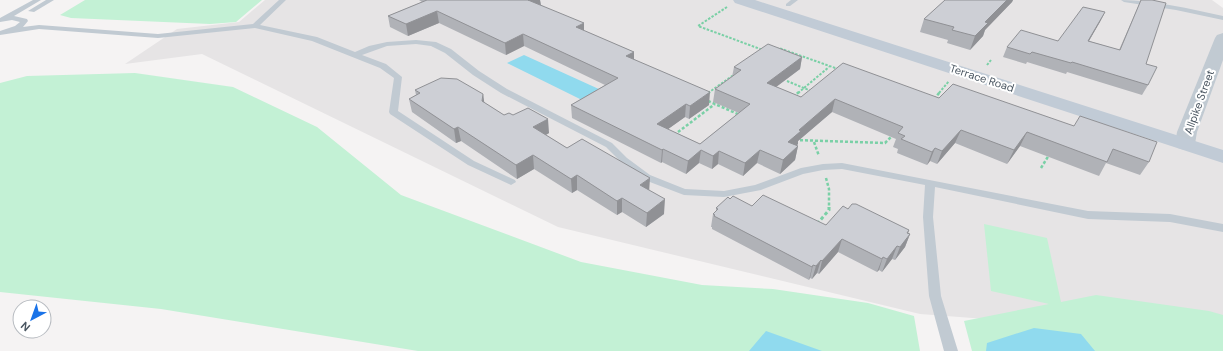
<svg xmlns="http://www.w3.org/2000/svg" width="1223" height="351" viewBox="0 0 1223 351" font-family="'DM Sans',sans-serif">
<rect width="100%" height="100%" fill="#f5f3f3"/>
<path fill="#e6e4e5" d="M265 0H1212L1223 8V337L920 314 558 227 202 54 125 64 177 29 239 22Z"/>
<path fill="#c3f1d5" d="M85 0H262L236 22 210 24 71 18 60 15Z
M135 73 233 87 317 127 401 195 581 262 702 285 773 289 868 303 914 316 920 351H418L161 309 0 292V83L27 76Z
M984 224 1047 238 1061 302 1096 295 1209 311 1223 315V351H972L964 321 1049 304 991 291Z"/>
<path fill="#90daee" d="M524 55 601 90 584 101 507 63Z
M1034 328 1081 334 1095 351H986L987 343Z
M766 331 822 351H749Z"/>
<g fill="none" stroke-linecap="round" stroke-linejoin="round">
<path stroke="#7ad0a6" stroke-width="2" stroke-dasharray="2.5 1.5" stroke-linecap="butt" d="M727 7 698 26 763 50
M777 50 779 48 838 69
M987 65 991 60
M787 81 811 91
M708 93 735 74
M798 93 829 67
M939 93 949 81"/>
<path stroke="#7ad0a6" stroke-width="2.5" stroke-dasharray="3 2" stroke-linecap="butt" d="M708 93 710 92
M793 97 799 92
M934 99 940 92
M708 101 740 115
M674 135 715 104
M795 140 885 143 893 135
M814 142 819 156
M1041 168 1049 155
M826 178 829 189V208"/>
<path stroke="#7ad0a6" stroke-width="3" stroke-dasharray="3.5 2.5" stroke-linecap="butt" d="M817 224 829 210V207"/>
<path fill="#c1cad2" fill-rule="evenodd" d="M33 0H41L14 16 27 19 28 21 23 27 39 25 158 34 253 24 279 0H286L260 25 317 37 355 52 369 46 387 42 416 40 436 42 451 49 479 71 507 89 612 143 627 158 650 175 685 189 724 191 755 185 801 168 823 164 842 163 1088 211 1170 214 1223 224V232L1170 222 1088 219 935 187 933 217 941 296 958 351H944L929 296 923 217 925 185 842 169 823 170 803 174 761 190 724 197 684 195 642 179 621 162 606 147 501 93 473 75 445 53 431 46 416 44 387 46 362 55 386 64 402 77 398 111 474 161 515 180 516 182 511 185 468 165 390 114 389 112 394 78 380 68 312 41 255 28 158 38 39 29 0 35V31L15 26 20 22 12 20 0 22V18Z
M46 0H54L34 12 28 11Z
M791 0H798L790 6H786V4Z
M1121 0C1155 0 1189 9 1223 16V20L1176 10 1124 2Z"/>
<path fill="#c1cad2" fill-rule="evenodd" d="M1223 33V60L1197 132 1195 144 1192 148 1185 150 1178 148 1175 144 1177 132 1215 38 1217 35Z"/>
<path fill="#c1cbd6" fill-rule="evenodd" d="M733 0H755L1223 150V163L735 3Z"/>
</g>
<path fill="#b0b2b7" d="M419 0H540L541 5 584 31 634 52V59L709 105 689 119 685 117 668 129 700 144 739 113 713 102 715 89 732 77 734 67 802 57 800 69 776 87 801 97 939 98 953 84 1149 162 1140 175 1106 163 1099 176 1020 146 1007 164 955 143 937 164 930 161 927 165 897 153 898 149 893 147 896 139 832 112 798 141V144L796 146H798L795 160 780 174 757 163 743 176 718 164 712 169 699 163 686 174 662 162 661 163 572 118 571 105 605 85 524 46 506 55 439 23 408 36 390 27 388 16 422 2Z
M945 0H1013L1012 2 985 30 983 36 970 50 947 43 948 40 920 32 924 19Z
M1141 0 1148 85 1142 95 1067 72 1066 74 1027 62 1026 64 1003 57 1007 47 1058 41 1105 12 1089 41 1119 50Z
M415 90 483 94 484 103 504 115H513L549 133 546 135 567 148 649 190 664 214 646 227 622 212 617 215 577 190 572 193 534 169 517 179 461 141 456 143 412 112 409 99 416 95Z
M730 199 752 206 826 225 848 209 909 230 908 233 910 234 905 247 895 260 892 259 882 272 879 270 877 272 838 252 819 274 817 273 812 279 810 278 809 280 712 229V227H711L713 214 716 211V208Z"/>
<path fill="#909195" d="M528 0H540L541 6Z
M1007 0H1013L1012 2 985 30 983 36 970 50 975 36 985 22Z
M437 11 439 23 408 36 406 24Z
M1105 12 1100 22 1083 51 1088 41Z
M584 23V35L576 27Z
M523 34 524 46 506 55 505 43Z
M634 52V64L626 56Z
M802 57 800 69 764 96 767 83Z
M710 92 709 105 689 119 690 106Z
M483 94 485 107 482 101Z
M835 99 832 112 798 141V144L785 156 788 142 799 130Z
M686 104 685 117 657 137V124Z
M548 119 549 133 535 141 533 127Z
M458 127 461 141 456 143 454 129Z
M961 130 955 143 937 164 942 151Z
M1027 132 1020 146 1007 164 1014 150Z
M798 146 795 160 780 174 783 160Z
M935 148 930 161 927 165 932 152Z
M663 149 662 162 661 163 662 150Z
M701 150 699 163 686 174 688 161Z
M760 150 757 163 743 176 745 163Z
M719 151 718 164 712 169 713 156Z
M533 155 534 169 517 179 516 165Z
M577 175V190L572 193 571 179Z
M650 178 649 193 640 185Z
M622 198V212L617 215V201Z
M665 199 664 214 646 227 647 213Z
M909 230 906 240 910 234 905 247 895 260 900 247 907 233Z
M842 239 838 252 819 274 822 261Z
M897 246 892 259 882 272 887 259Z
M883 257 879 270 877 272 882 259Z
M821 260 817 273 812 279 816 266Z
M813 265 810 278 809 280 812 267Z"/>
<path fill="#cdcfd5" stroke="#909195" d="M427 0H529H528L584 23 576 27 634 52 626 56 710 92 690 106 686 104 657 124 700 144 750 104 715 89 741 70 734 67 768 44 802 57 767 83 801 97 843 63 939 98 953 84 1074 126 1080 116 1157 142 1149 162 1113 149 1107 162 1027 132 1014 150 961 130 942 151 935 148 932 152 901 139 905 136 898 133 903 127 835 99 799 130 801 131 788 142 798 146 783 160 760 150 745 163 719 151 713 156 701 150 688 161 663 149 662 150 571 105 618 78 523 34 505 43 437 11 406 24 388 16Z
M945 0H1007L985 22 988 23 975 36 952 30 954 27 924 19Z
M1141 0H1152L1166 3 1146 64 1157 67 1148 85 1072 62 1071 63 1032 52 1030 54 1007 47 1021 30 1058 41 1083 7 1105 12 1088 41 1120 50Z
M441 78 457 79 483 94 482 101 504 115 509 113 513 115 528 108 548 119 533 127 567 148 582 139 650 178 640 185 665 199 647 213 622 198 617 201 577 175 571 179 533 155 516 165 458 127 454 129 409 99 420 93 415 90Z
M763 195 826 225 843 206 848 209 852 204H856L909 230 907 233 910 234 900 247 897 246 887 259 883 257 882 259 842 239 822 261 821 260 816 266 813 265 812 267 714 216 715 215 713 214 718 209 716 208 728 197 730 199 733 196 752 206Z"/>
<g text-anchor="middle" stroke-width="4" stroke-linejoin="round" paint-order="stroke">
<g font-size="11" fill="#4a5661" stroke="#fff">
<text transform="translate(982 78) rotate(18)" y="4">Terrace Road</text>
<text transform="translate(1199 102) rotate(-70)" y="4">Allpike Street</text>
</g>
</g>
<g transform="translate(32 319) rotate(221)"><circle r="19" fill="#ffffff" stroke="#b7bbc0"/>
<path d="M0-3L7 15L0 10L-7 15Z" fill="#1a73e8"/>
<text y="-6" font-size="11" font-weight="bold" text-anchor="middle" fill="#4a5661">N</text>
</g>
</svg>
